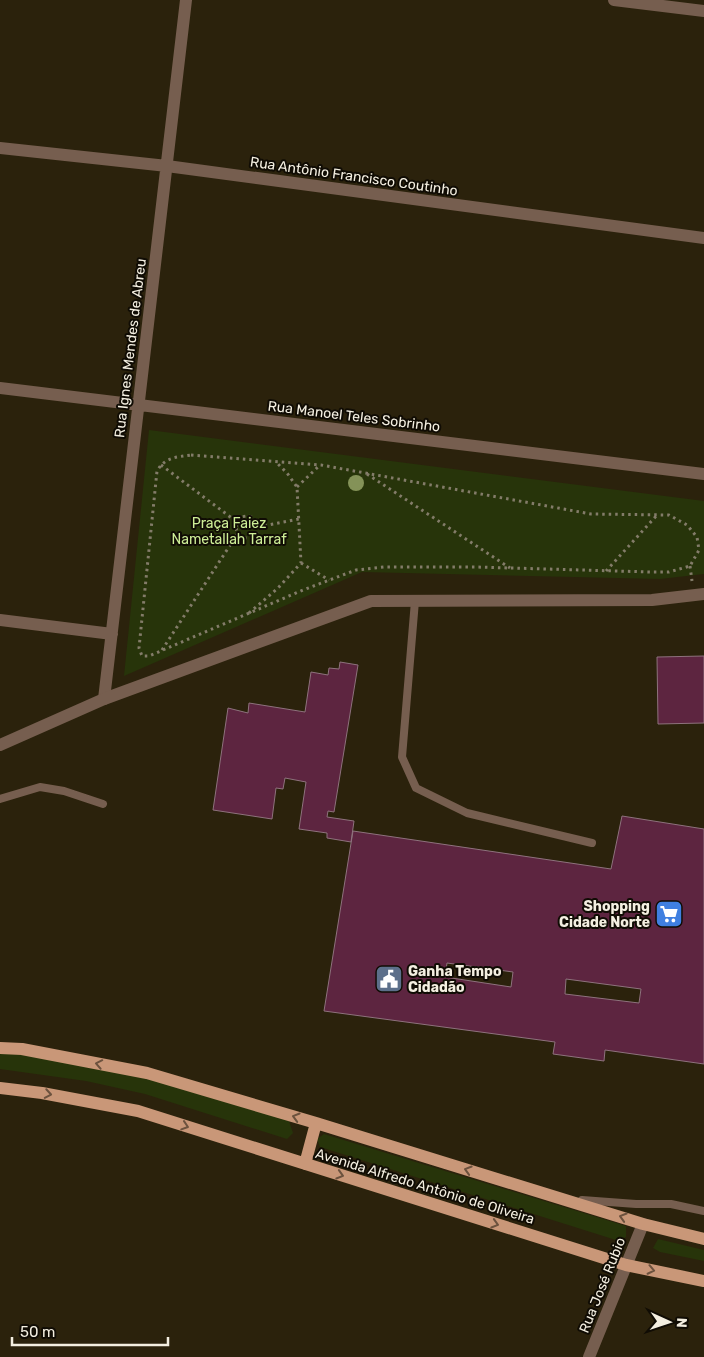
<svg xmlns="http://www.w3.org/2000/svg" width="704" height="1357" viewBox="0 0 704 1357" font-family="Rubik,sans-serif">
<rect width="100%" height="100%" fill="#2b220c"/>
<path fill="#27340a" d="M149 430 704 501V574L660 579 362 572 124 676Z
M0 1052 67 1060 141 1076 289 1121 293 1133 287 1139 145 1094 86 1081 0 1069Z
M324 1134 626 1226V1237L619 1241 320 1147 317 1139Z
M658 1239 704 1250V1261L660 1252 653 1248Z"/>
<path fill="#5d2540" stroke="#8e727d" fill-rule="evenodd" d="M704 656V723L658 724 657 657Z
M340 662 358 665 334 812 328 811 327 817 354 821 351 842 327 838V833L299 829 306 782 285 778 283 789 276 788 272 819 213 810 228 708 248 713 249 703 305 712 311 672 328 675 329 668 339 669Z
M622 816 704 829V1064L605 1050 604 1061 553 1054 555 1042 324 1011 353 831 611 869ZM447 963 513 972 511 987 445 977ZM566 979 641 989 639 1003 565 994Z"/>
<g fill="none" stroke-linecap="round" stroke-linejoin="round">
<path stroke="#837c69" stroke-width="3" stroke-dasharray="2.5 4" stroke-linecap="butt" d="M191 455 321 465 591 514 669 515 687 525 697 537 699 550 690 566 669 572H651L476 567H384L356 570 303 590 149 656H142L139 648 157 471C165 457 177 457 191 455Z
M161 465 237 522
M367 474 510 568
M297 487 320 465
M236 527a11 11 0 1 1 22 0a11 11 0 1 1-22 0Z
M258 527 299 519
M301 563 329 580
M690 566 692 581
M606 571 658 514
M249 613 278 588 301 563 297 487 287 473 276 462
M162 650 238 533"/>
<path stroke="#765e4f" stroke-width="8" d="M415 601 402 757 416 788 467 813 592 843
M0 799 40 787 64 791 103 804
M582 1200 636 1204H671L704 1211"/>
<path stroke="#765e4f" stroke-width="12" d="M614 0 704 11
M0 148 167 166 704 238
M0 388 704 474
M0 620 112 634
M104 699 186 0
M589 1357 643 1224"/>
<path stroke="#765e4f" stroke-width="12" d="M0 745 104 699 371 601 652 600 704 594"/>
<path stroke="#c99778" stroke-width="12" d="M0 1048 22 1049 147 1073 316 1123 643 1224 704 1239
M0 1088 42 1093 138 1111 626 1265 704 1281
M305 1164 316 1123"/>
</g>
<circle fill="#849258" cx="356" cy="483" r="8"/>
<defs><path id="oneway-chevron" d="M-2-3.5L2.5 0L-2 3.5" fill="none" stroke-width="1.6" stroke-linecap="round" stroke-linejoin="round" transform="scale(1.25)"/></defs>
<g stroke="#6c523e">
<use href="#oneway-chevron" transform="translate(99 1064) rotate(-169)"/>
<use href="#oneway-chevron" transform="translate(48 1094) rotate(10)"/>
<use href="#oneway-chevron" transform="translate(296 1117) rotate(-164)"/>
<use href="#oneway-chevron" transform="translate(185 1126) rotate(18)"/>
<use href="#oneway-chevron" transform="translate(468 1170) rotate(-163)"/>
<use href="#oneway-chevron" transform="translate(340 1175) rotate(17)"/>
<use href="#oneway-chevron" transform="translate(623 1217) rotate(-163)"/>
<use href="#oneway-chevron" transform="translate(495 1224) rotate(17)"/>
<use href="#oneway-chevron" transform="translate(651 1270) rotate(12)"/>
</g>
<defs>
<g id="supermarket-square" transform="scale(1.4375)"><rect x="-9" y="-9" width="18" height="18" rx="4" fill="#3f7fe0" stroke="#100c04"/><path d="M-6-5.5h2.5l.6 2H6L4.5 2H-2.5L-4.4-4H-6ZM-1.5 3.2a1.3 1.3 0 1 0 .1 0ZM3 3.2a1.3 1.3 0 1 0 .1 0Z" fill="#fff"/></g>
<g id="civic-square" transform="scale(1.4375)"><rect x="-9" y="-9" width="18" height="18" rx="4" fill="#5c6f8a" stroke="#100c04"/><path d="M-.6-6.5H3V-4.5H.6V-3L4-1V1h2V6H-6V1h2V-1L-.6-3ZM-1.2 2.5V6h2.4V2.5Z" fill="#fff"/></g>
</defs>
<g fill-rule="evenodd">
<use href="#supermarket-square" x="669" y="914"/>
<use href="#civic-square" x="389" y="979"/>
</g>
<g text-anchor="middle" stroke-width="4" stroke-linejoin="round" paint-order="stroke">
<g font-size="14" fill="#f4efe1" stroke="#100c04">
<text transform="translate(354 176) rotate(8)" y="5">Rua Antônio Francisco Coutinho</text>
<text transform="translate(130 348) rotate(-83)" y="5">Rua Ignes Mendes de Abreu</text>
<text transform="translate(354 416) rotate(7)" y="5">Rua Manoel Teles Sobrinho</text>
<text transform="translate(425 1186) rotate(17)" y="5">Avenida Alfredo Antônio de Oliveira</text>
<text transform="translate(602 1285) rotate(-68)" y="5">Rua José Rubio</text>
</g>
<g font-size="14" fill="#cded96" stroke="#100c04">
<text x="229" y="528">Praça Faiez<tspan x="229" dy="16">Nametallah Tarraf</tspan></text>
</g>
<g font-size="14" font-weight="bold" fill="#f4efe1" stroke="#100c04" text-anchor="end">
<text x="650" y="911">Shopping<tspan x="650" dy="16">Cidade Norte</tspan></text>
<text x="408" y="976" text-anchor="start">Ganha Tempo<tspan x="408" dy="16">Cidadão</tspan></text>
</g>
</g>
<g transform="translate(669 1322) rotate(93)" stroke="#100c04" stroke-width="4" paint-order="stroke">
<path d="M0-4L9 19L0 12L-9 19Z" fill="#f4efe1"/>
<text y="-8" font-size="14" font-weight="bold" text-anchor="middle" fill="#f4efe1">N</text>
</g>
<path d="M12 1337v8h156v-8" fill="none" stroke="#f4efe1" stroke-width="2.5"/>
<text x="20" y="1337" font-size="15" fill="#f4efe1" stroke="#100c04" stroke-width="4" paint-order="stroke">50 m</text>
</svg>
